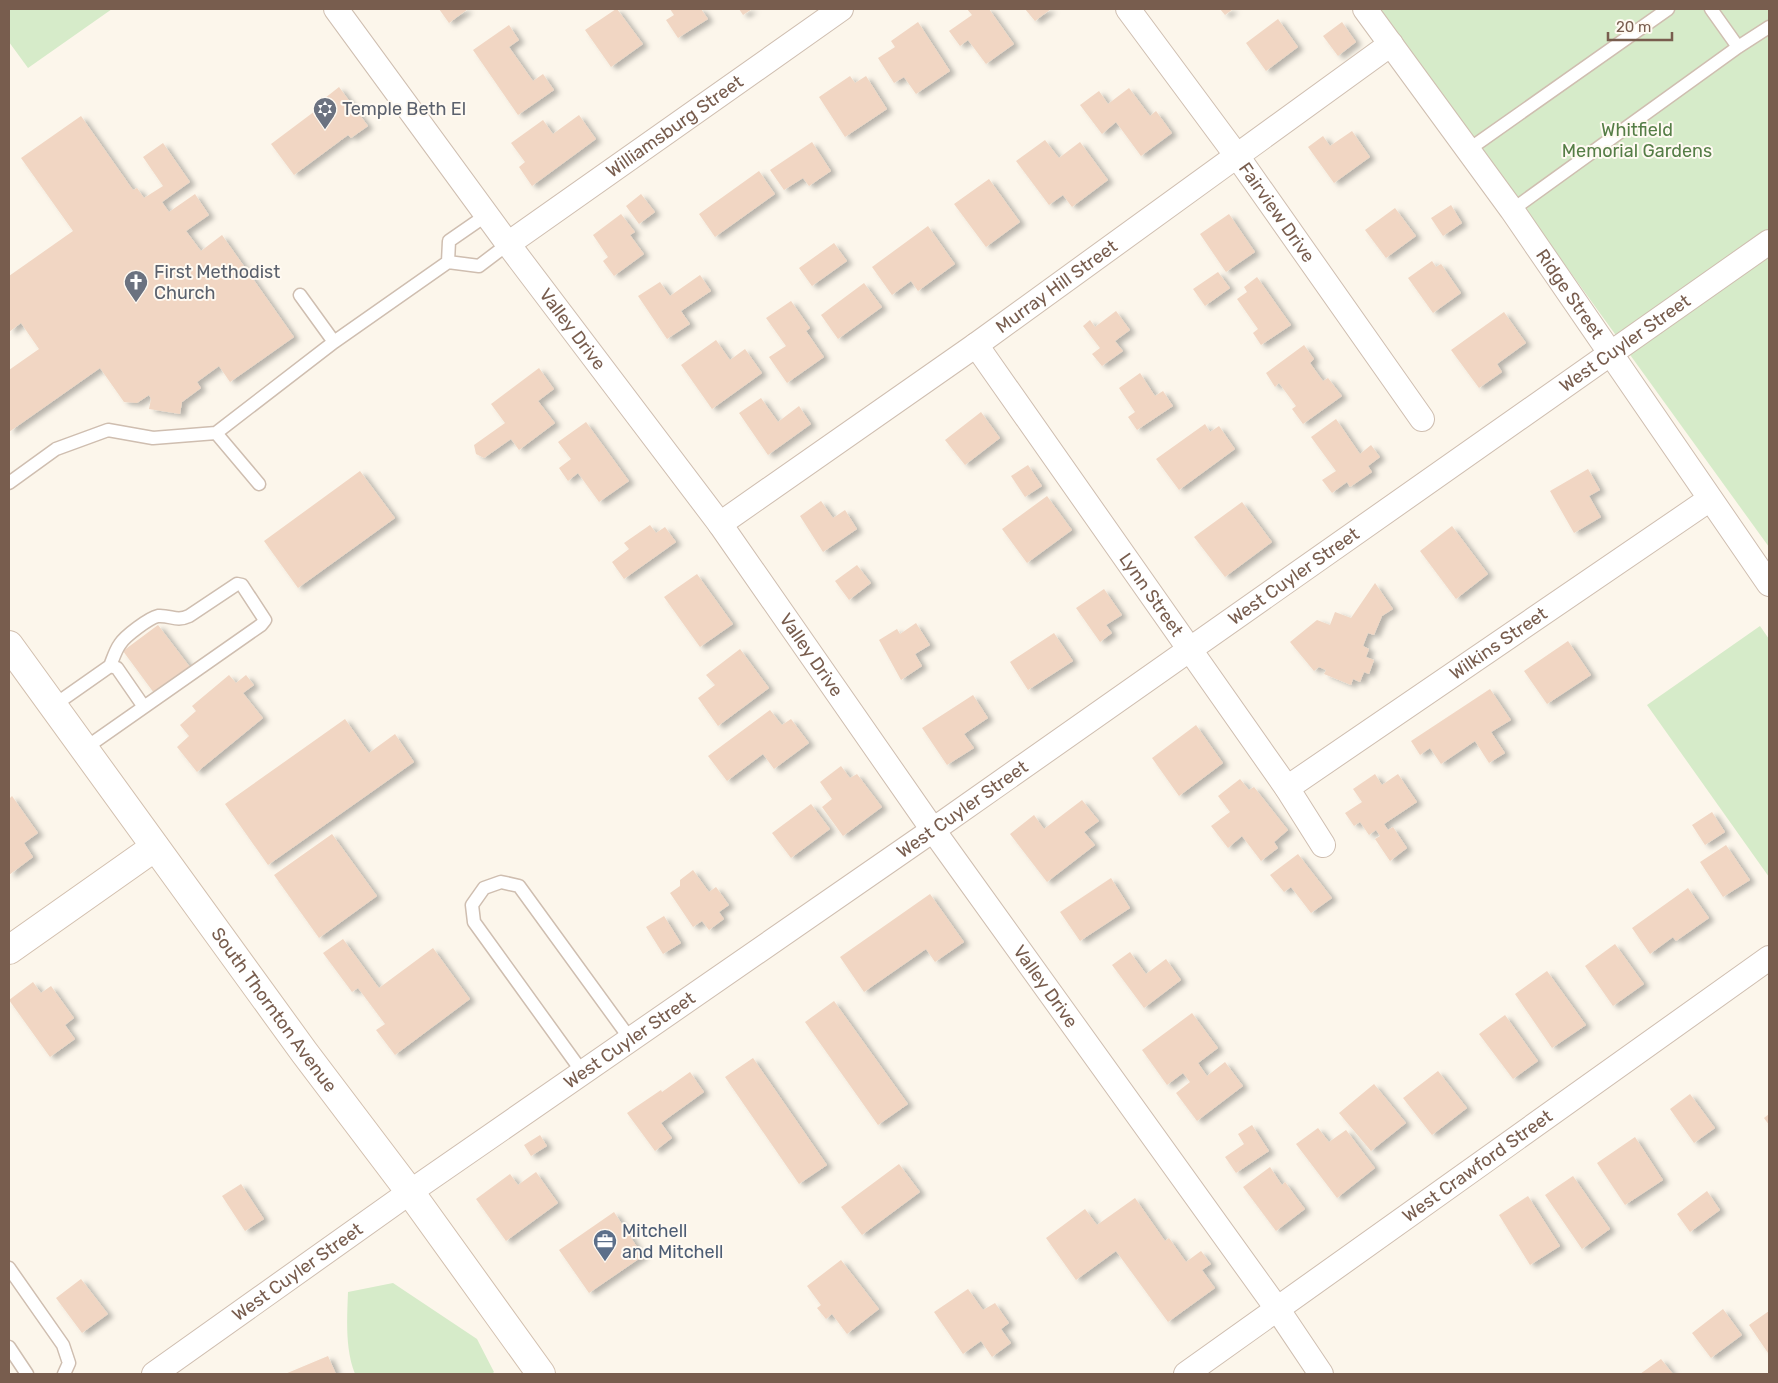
<svg xmlns="http://www.w3.org/2000/svg" width="1778" height="1383" viewBox="0 0 1778 1383" font-family="Rubik,sans-serif">
<defs>
<filter id="shadow"><feDropShadow dx="5.5" dy="3" stdDeviation="2.5" flood-color="#0004"/></filter>
</defs>
<rect width="100%" height="100%" fill="#fcf6eb"/>
<path fill="#d6ebc9" d="M9 9H112L28 68 9 42Z
M1380 9H1769V547Z
M1760 626 1769 639V877L1647 705Z
M393 1283 477 1339 494 1372 492 1374H355C345 1349 347 1319 348 1292Z"/>
<path fill="#f1d6c3" filter="url(#shadow)" d="M439 9H468L449 23Z
M616 9H617L643 44 611 67 585 30Z
M670 9H701L708 19 678 38 666 20 674 15Z
M739 9H752L743 15Z
M967 9H989L1014 44 986 64 968 40 960 46 949 31 972 15Z
M1025 9H1051L1035 21Z
M1220 9H1233L1225 15Z
M1278 19 1298 47 1266 71 1246 43Z
M918 22 950 71 916 94 904 77 894 83 878 58 895 47 891 41Z
M1342 22 1356 42 1338 56 1323 36Z
M509 25 519 40 509 47 533 81 543 74 554 90 518 115 473 50Z
M850 76 855 83 866 76 887 109 845 137 819 97Z
M339 87 368 126 351 138 348 135 294 175 271 144 323 105 320 102Z
M1129 88 1150 116 1156 111 1172 133 1141 156 1116 122 1102 134 1080 105 1099 91 1108 104Z
M579 115 596 139 532 186 519 167 525 162 511 143 543 120 553 134Z
M81 116 133 190 137 188 144 198 163 186 143 157 163 143 190 182 162 202 169 212 195 194 209 215 186 231 201 251 222 235 294 337 230 382 219 366 197 382 201 388 182 402 180 414 149 409 151 399 149 395 137 403 124 402 100 368 9 432V370L39 349 21 323 9 332V276L73 231 21 158Z
M1352 131 1370 157 1334 183 1308 147 1323 136 1330 146Z
M1045 140 1059 158 1080 142 1108 180 1072 207 1063 195 1049 205 1016 161Z
M812 142 831 171 809 186 803 178 784 190 770 170Z
M759 171 775 194 715 237 699 214Z
M989 179 1020 222 986 247 954 204Z
M641 194 655 212 639 224 626 206Z
M1451 205 1462 223 1443 236 1431 218Z
M1395 208 1416 236 1386 258 1365 230Z
M621 214 635 232 630 235 644 254 614 276 603 261 608 257 593 235Z
M1229 214 1255 252 1226 272 1200 234Z
M928 226 955 264 918 291 911 281 892 295 872 267Z
M834 243 847 261 812 286 799 268Z
M1432 261 1436 267 1441 264 1461 293 1433 313 1408 278Z
M1218 272 1230 288 1205 306 1193 289Z
M700 275 711 291 681 311 690 324 667 339 638 296 660 282 670 296Z
M1257 277 1291 325 1261 345 1253 333 1258 329 1237 299 1247 292 1244 287Z
M864 283 882 307 838 339 821 315Z
M791 301 810 328 806 331 824 357 787 383 769 357 786 346 766 318Z
M1116 311 1130 330 1115 341 1123 351 1102 366 1092 354 1100 348 1083 326 1090 320 1095 327Z
M1504 312 1526 343 1497 364 1502 372 1479 388 1451 350Z
M716 340 730 360 745 349 762 373 712 409 681 365Z
M1304 345 1314 359 1310 363 1323 381 1328 378 1342 396 1303 424 1292 409 1296 406 1279 383 1275 387 1266 373Z
M539 368 554 389 538 401 555 423 519 450 511 439 484 458 476 454 474 445 505 423 491 404Z
M1140 373 1155 396 1163 391 1173 406 1137 430 1128 417 1135 412 1119 388Z
M761 398 778 422 799 406 811 424 768 455 739 413Z
M981 412 1000 438 965 465 945 440Z
M1336 419 1360 454 1371 445 1380 457 1368 466 1372 472 1350 487 1347 482 1332 493 1322 480 1336 471 1311 437Z
M586 422 629 481 599 502 578 473 568 481 559 468 571 459 558 442Z
M1205 424 1210 432 1219 426 1235 449 1179 490 1156 459Z
M1028 465 1042 486 1025 497 1011 476Z
M1588 469 1600 490 1589 496 1601 517 1574 533 1550 491Z
M360 471 395 518 298 588 264 541Z
M1047 496 1072 530 1027 563 1002 529Z
M821 501 833 518 845 510 857 529 823 552 800 516Z
M1242 502 1272 542 1225 577 1194 537Z
M650 525 656 533 665 527 676 542 624 579 612 562 629 549 624 543Z
M1452 526 1488 574 1456 599 1420 551Z
M857 565 871 583 849 600 835 581Z
M697 574 733 624 700 647 664 597Z
M1375 583 1393 609 1382 616 1374 635 1368 633 1363 646 1369 649 1366 657 1374 660 1369 674 1364 672 1360 682 1353 679 1351 685 1324 674 1326 670 1319 667 1314 671 1290 642 1317 620 1330 625 1335 612 1351 618Z
M1104 589 1122 615 1106 625 1112 633 1100 642 1076 608Z
M916 623 930 645 915 654 922 666 901 680 879 640 897 629 900 634Z
M158 625 190 667 154 693 123 651Z
M1054 633 1073 661 1028 690 1010 662Z
M1568 641 1591 675 1547 704 1524 671Z
M740 649 769 688 718 726 698 698 715 685 706 675Z
M229 675 236 683 246 675 254 685 243 693 263 718 197 772 177 747 189 736 180 725 196 711 192 706Z
M1490 689 1511 720 1491 732 1505 753 1489 763 1475 741 1441 764 1430 748 1420 755 1411 741Z
M973 695 988 718 964 734 974 748 947 765 922 728Z
M770 710 782 725 791 719 809 743 774 769 763 754 727 781 708 756Z
M345 719 369 753 395 734 414 762 268 865 225 804Z
M1196 725 1223 763 1179 796 1152 758Z
M841 766 850 778 857 774 882 807 843 836 822 807 832 799 820 782Z
M1375 774 1382 785 1398 774 1417 802 1384 824 1388 830 1393 827 1407 848 1390 861 1375 839 1380 836 1376 830 1369 835 1360 822 1354 826 1345 813 1362 802 1353 789Z
M1240 779 1249 790 1254 787 1288 830 1274 842 1278 848 1261 861 1242 836 1228 848 1211 826 1230 812 1218 796Z
M12 796 38 833 24 843 33 857 9 875V799Z
M1082 800 1099 821 1084 832 1095 845 1047 882 1010 834 1034 815 1044 829Z
M811 804 830 829 791 858 772 833Z
M1712 812 1725 832 1705 845 1692 825Z
M332 834 377 896 319 938 274 875Z
M1726 845 1750 880 1723 897 1700 862Z
M1298 854 1332 898 1311 913 1291 887 1284 892 1270 875Z
M693 870 709 892 716 887 729 905 719 912 724 919 709 930 702 921 693 927 670 893 680 886V880Z
M1111 878 1130 908 1080 941 1060 912Z
M1688 888 1709 918 1676 941 1673 937 1650 954 1632 928Z
M930 894 964 942 935 962 926 949 864 992 840 957Z
M664 916 681 943 663 954 646 927Z
M343 939 379 988 433 948 470 999 395 1055 376 1030 385 1024 358 988 352 992 323 953Z
M1615 944 1644 984 1613 1006 1585 966Z
M1130 952 1146 974 1166 959 1181 980 1144 1008 1112 965Z
M1547 971 1586 1025 1552 1048 1515 994Z
M33 982 41 993 51 986 74 1018 65 1025 75 1039 50 1057 9 1000Z
M834 1001 908 1104 878 1125 805 1022Z
M1192 1013 1218 1048 1198 1063 1207 1076 1225 1062 1243 1086 1197 1121 1176 1093 1190 1082 1183 1073 1167 1085 1142 1050Z
M1505 1015 1538 1061 1513 1079 1479 1034Z
M753 1058 827 1165 799 1184 725 1077Z
M1438 1071 1467 1108 1432 1135 1403 1098Z
M690 1072 704 1092 661 1123 672 1138 655 1151 627 1113 661 1090 662 1092Z
M1374 1084 1406 1123 1371 1151 1339 1113Z
M1690 1094 1715 1128 1694 1143 1670 1109Z
M1769 1114V1125L1764 1118Z
M1252 1125 1269 1151 1236 1173 1225 1157 1244 1144 1238 1134Z
M1318 1128 1329 1142 1346 1130 1375 1168 1337 1198 1296 1144Z
M540 1135 547 1146 531 1156 524 1145Z
M1635 1137 1663 1180 1625 1205 1597 1163Z
M899 1164 920 1192 862 1235 841 1207Z
M1270 1167 1282 1185 1285 1182 1305 1209 1276 1231 1243 1187Z
M536 1172 558 1203 506 1241 476 1199 510 1174 518 1185Z
M1573 1176 1610 1229 1582 1249 1545 1195Z
M241 1184 264 1219 245 1231 222 1196Z
M1707 1191 1720 1210 1690 1232 1677 1214Z
M1528 1196 1560 1246 1530 1265 1499 1215Z
M1135 1198 1165 1241 1169 1238 1186 1262 1201 1251 1211 1264 1202 1270 1215 1288 1168 1322 1116 1251 1076 1280 1046 1238 1085 1209 1097 1225Z
M614 1212 643 1256 589 1293 559 1250Z
M841 1260 879 1309 847 1334 832 1314 826 1319 817 1308 821 1305 807 1286Z
M81 1279 108 1314 82 1333 56 1298Z
M968 1289 983 1310 995 1303 1009 1323 1001 1329 1011 1343 992 1357 981 1341 963 1354 934 1312Z
M1723 1309 1742 1335 1711 1358 1692 1333Z
M1769 1311V1352L1768 1353 1749 1325Z
M328 1356 336 1374H285Z
M1661 1359 1673 1374H1640Z"/>
<g fill="none" stroke-linecap="round" stroke-linejoin="round">
<g stroke="#cfbeb0" stroke-width="15">
<path id="service" d="M1711 9 1738 47
M1468 150 1668 9
M1512 210 1738 47 1769 27
M448 262 449 241 488 214
M300 295 334 342
M216 433 259 484
M9 483 56 449 108 430 153 438 216 433 334 342 448 262 479 266 508 244
M53 706 110 666 117 668 144 707
M84 749 261 625 265 620 242 585 237 584 189 616C176 622 171 615 158 616 149 618 125 636 120 644 115 651 113 659 110 666
M583 1073 474 922 472 905 484 888 501 882 519 886 631 1040
M9 1268 63 1345 69 1363 64 1374
M9 1347 27 1374"/>
</g>
<g stroke="#cfbeb0" stroke-width="26">
<g id="minor">
<path id="s1" d="M336 9 508 244 720 524 933 830 1278 1310 1321 1374"/>
<path id="s2" d="M1128 9 1237 156 1422 419"/>
<path id="s3" d="M1365 9 1512 210 1769 584"/>
<path id="s4" d="M508 244 841 9"/>
<path id="s5" d="M976 345 1287 788 1323 845"/>
<path id="s6" d="M720 524 976 345 1391 44"/>
<path id="s7" d="M1287 788 1710 499"/>
<path id="s8" d="M154 1374 410 1192 933 830 1769 242"/>
<path id="s9" d="M1186 1374 1769 958"/>
</g>
</g>
<g stroke="#d2bfae" stroke-width="30">
<g id="secondary">
<path id="s10" d="M9 645 304 1052 410 1192 541 1374"/>
<path d="M9 950 155 847"/>
</g>
</g>
<use href="#service" stroke="#fff" stroke-width="12"/>
<use href="#minor" stroke="#fff" stroke-width="24"/>
<use href="#secondary" stroke="#fff" stroke-width="28"/>
</g>
<defs>
<g id="synagogue-pin" transform="scale(1.25)"><path d="M0 17L-7.5 6A9.5 9.5 0 1 1 7.5 6Z" fill="#6b7280" stroke="#fffaf2"/><path d="M0-6.5L5.6 3.2H-5.6ZM0 6.5L5.6-3.2H-5.6Z" fill="#fff"/></g>
<g id="church-pin" transform="scale(1.25)"><path d="M0 17L-7.5 6A9.5 9.5 0 1 1 7.5 6Z" fill="#6b7280" stroke="#fffaf2"/><path d="M-1.2-6h2.4v3.5h3.3v2.4h-3.3V6h-2.4V-.1h-3.3v-2.4h3.3Z" fill="#fff"/></g>
<g id="office-pin" transform="scale(1.25)"><path d="M0 17L-7.5 6A9.5 9.5 0 1 1 7.5 6Z" fill="#5c6f8a" stroke="#fffaf2"/><path d="M-6-3h4V-5.5h4V-3h4V5H-6ZM-1-4.5V-3h2v-1.5ZM-6 0V1H6V0Z" fill="#fff"/></g>
</defs>
<g fill-rule="evenodd">
<use href="#synagogue-pin" x="325" y="109"/>
<use href="#church-pin" x="136" y="282"/>
<use href="#office-pin" x="605" y="1241"/>
</g>
<g text-anchor="middle" stroke-width="4" stroke-linejoin="round" paint-order="stroke">
<g font-size="18" fill="#5b616d" stroke="#fffaf2" text-anchor="start">
<text x="342" y="115">Temple Beth El</text>
<text x="154" y="278">First Methodist<tspan x="154" dy="21">Church</tspan></text>
</g>
<g font-size="18" fill="#785d4e" stroke="#fffaf2">
<text dy="6" stroke="none"><textPath href="#s4" startOffset="204">Williamsburg Street</textPath></text>
<text dy="6" stroke="none"><textPath href="#s2" startOffset="252">Fairview Drive</textPath></text>
<text dy="6" stroke="none"><textPath href="#s6" startOffset="412">Murray Hill Street</textPath></text>
<text dy="6" stroke="none"><textPath href="#s3" startOffset="351">Ridge Street</textPath></text>
<text dy="6" stroke="none"><textPath href="#s1" startOffset="398">Valley Drive</textPath></text>
<text dy="6" stroke="none"><textPath href="#s8" startOffset="1796">West Cuyler Street</textPath></text>
<text dy="6" stroke="none"><textPath href="#s8" startOffset="1391">West Cuyler Street</textPath></text>
<text dy="6" stroke="none"><textPath href="#s5" startOffset="305">Lynn Street</textPath></text>
<text dy="6" stroke="none"><textPath href="#s7" startOffset="256">Wilkins Street</textPath></text>
<text dy="6" stroke="none"><textPath href="#s1" startOffset="802">Valley Drive</textPath></text>
<text dy="6" stroke="none"><textPath href="#s8" startOffset="986">West Cuyler Street</textPath></text>
<text dy="6" stroke="none"><textPath href="#s1" startOffset="1208">Valley Drive</textPath></text>
<text dy="6" stroke="none"><textPath href="#s10" startOffset="451">South Thornton Avenue</textPath></text>
<text dy="6" stroke="none"><textPath href="#s8" startOffset="581">West Cuyler Street</textPath></text>
<text dy="6" stroke="none"><textPath href="#s9" startOffset="358">West Crawford Street</textPath></text>
<text dy="6" stroke="none"><textPath href="#s8" startOffset="176">West Cuyler Street</textPath></text>
</g>
<g font-size="18" fill="#557d46" stroke="#fffaf2">
<text x="1637" y="136">Whitfield<tspan x="1637" dy="21">Memorial Gardens</tspan></text>
</g>
<g font-size="18" fill="#4e5e75" stroke="#fffaf2" text-anchor="start">
<text x="622" y="1237">Mitchell<tspan x="622" dy="21">and Mitchell</tspan></text>
</g>
</g>
<rect width="1778" height="1383" fill="none" stroke="#785d4e" stroke-width="20"/>
<path d="M1608 32v8h64v-8" fill="none" stroke="#785d4e" stroke-width="2.5"/>
<text x="1616" y="32" font-size="15" fill="#785d4e" stroke="#fffaf2" stroke-width="4" paint-order="stroke">20 m</text>
</svg>
